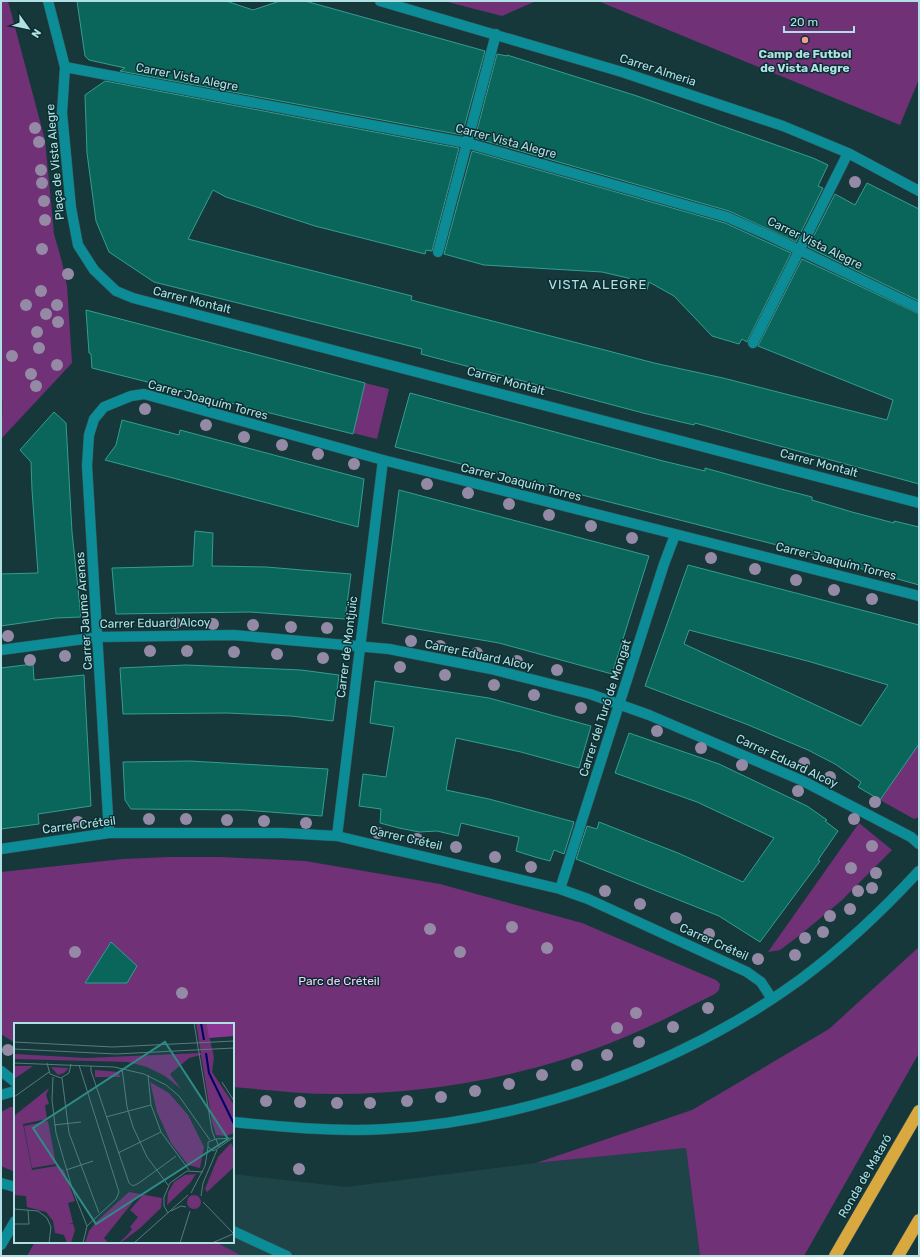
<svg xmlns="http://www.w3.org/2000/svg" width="920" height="1257" viewBox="0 0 920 1257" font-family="Rubik,sans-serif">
<rect width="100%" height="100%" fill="#17383b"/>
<path fill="#1e4447" d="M686 1148 700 1256H242L216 1242H233V1174L346 1187 536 1163Z"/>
<path fill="#703177" d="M1 1H8L45 140 54 234 62 262 67 286 72 363 1 439C1 427 4 402 1 392Z
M444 1H536L502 16Z
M598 1H919V79L900 125Z
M365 383 389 389 377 439 353 433Z
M919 744V817L914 819 880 800Z
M859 823 892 850 841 901 800 935 780 950 768 952Z
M170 857H221L305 861 440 884 582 923 716 980 720 984 719 990 715 994C685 1009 656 1024 625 1037 535 1075 433 1094 336 1094 301 1094 267 1090 233 1087V1024H15V1043L1 1034V872L123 859Z
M919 947V1053L804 1256H700L686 1148 536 1163 692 1110 829 1029Z
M10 1107H15V1172L1 1166V1112Z
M35 1242H216L242 1256H27Z"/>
<path fill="#0a655b" stroke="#339e91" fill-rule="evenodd" d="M77 1H226L253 10 280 1H305L485 51 462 135 120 71 125 68 89 60 85 56Z
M497 54 507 56V55L637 96 813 158 828 165 818 186 823 188 796 242 729 211 475 138Z
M105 81 459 148 432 251 426 250 425 254 315 226 226 197 213 190 188 239 412 296 411 300 601 349 654 363 723 378 887 420 893 400 758 346 802 259 919 314V484L695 423 694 425 643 413 421 354 422 349 154 282 109 252 96 221 87 153 85 95Z
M472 151 725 223 791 253 747 342 742 339 739 344 712 336 674 296 649 282 647 290 628 278 602 272 484 265 444 254Z
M867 183 919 209V301L808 247 835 194 855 205Z
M86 310 365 383 353 434 92 368 91 354 89 353Z
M410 393 663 461 705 471V468L777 488 812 497V500L852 512 894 523V521L919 527V585L777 545 395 447Z
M54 412 66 423 72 532 81 617 56 618 1 626V574L38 573 32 490 31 462 20 450Z
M122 420 179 435 180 430 364 479 358 527 105 460 116 445Z
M399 490 649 556 612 674 499 643 382 623Z
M195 531 213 533 212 566 266 567 351 574 345 619 250 612 116 614 112 568 193 566Z
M688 565 919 625V744L880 800 858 787 861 782 835 764 808 750 746 724 645 686ZM689 630 811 662 888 685 861 726 684 644Z
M33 664 34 680 84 675 91 806 38 814 39 824 1 829V668Z
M186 665 301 670 339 675 333 721 291 716 227 713 123 714 120 668Z
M375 681 489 698 591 726 579 768 521 752 456 738 446 790 489 799 574 822 564 854 554 850 550 861 535 857 516 851 519 837 461 823 458 836 437 831 419 832 399 828 380 823 381 809 359 806 363 774 386 777 394 727 370 723Z
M629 733 719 764 807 806 827 820 825 821 838 831 818 860 820 861 760 942 719 916 576 859 587 826 597 829 599 822 678 853 743 882 774 838 697 802 615 773Z
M190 761 328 769 322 816 244 810 131 809 125 800 123 762Z
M111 942 137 966 127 983H85Z"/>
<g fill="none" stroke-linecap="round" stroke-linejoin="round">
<g stroke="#325558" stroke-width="11">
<path id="minor" d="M48 1 65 67 62 113 71 208 78 245 94 270 116 291 133 298 919 503
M380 1 622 72 783 126 848 153 919 191
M65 67 467 143 727 217 770 236 919 308
M438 252 496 34
M753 343 848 153
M1 650 99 637 233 635 389 649 491 669 590 694 649 715 803 781 911 837 919 844
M109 833 87 466 89 435 94 419 104 407 131 396 144 394 383 460 919 596
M337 836 383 460
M1 849 109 833H283L337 836 560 889 588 899 747 972 761 982 772 999
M560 889 664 564 675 535
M1 1245 15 1221"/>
</g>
<g stroke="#325558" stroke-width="11">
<path id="tertiary" d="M1 1071 15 1082
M1 1095 15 1091
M233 1122C284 1127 335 1132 386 1129 530 1121 684 1064 801 979 844 947 883 910 919 871
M1 1183 15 1187
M233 1231 287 1256"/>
</g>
<g stroke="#325558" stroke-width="13">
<path id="motorway" d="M835 1256 919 1111
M898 1256 919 1220"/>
</g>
<use href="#minor" stroke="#0b8c96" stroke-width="10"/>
<use href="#tertiary" stroke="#0b8c96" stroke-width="10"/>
<use href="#motorway" stroke="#d9a940" stroke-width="12"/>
</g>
<g fill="#948aa6">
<circle cx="35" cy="128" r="6"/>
<circle cx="39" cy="142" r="6"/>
<circle cx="41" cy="170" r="6"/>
<circle cx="855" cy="182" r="6"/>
<circle cx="42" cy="183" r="6"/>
<circle cx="44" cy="201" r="6"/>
<circle cx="45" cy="220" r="6"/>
<circle cx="42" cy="249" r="6"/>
<circle cx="68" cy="274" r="6"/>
<circle cx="41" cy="291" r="6"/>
<circle cx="26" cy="305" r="6"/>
<circle cx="57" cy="305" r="6"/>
<circle cx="46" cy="314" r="6"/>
<circle cx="58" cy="322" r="6"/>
<circle cx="37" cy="332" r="6"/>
<circle cx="39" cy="348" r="6"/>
<circle cx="12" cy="356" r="6"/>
<circle cx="57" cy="365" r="6"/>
<circle cx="31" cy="374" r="6"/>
<circle cx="36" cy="386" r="6"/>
<circle cx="145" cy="409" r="6"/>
<circle cx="206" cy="425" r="6"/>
<circle cx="244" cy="437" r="6"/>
<circle cx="282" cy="445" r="6"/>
<circle cx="318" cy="454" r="6"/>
<circle cx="354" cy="464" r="6"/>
<circle cx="427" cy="484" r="6"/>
<circle cx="468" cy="493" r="6"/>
<circle cx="509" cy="504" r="6"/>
<circle cx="549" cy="515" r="6"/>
<circle cx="591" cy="526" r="6"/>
<circle cx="632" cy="538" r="6"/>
<circle cx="711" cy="558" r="6"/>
<circle cx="755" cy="569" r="6"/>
<circle cx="796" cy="580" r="6"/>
<circle cx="834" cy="590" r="6"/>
<circle cx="872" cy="599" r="6"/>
<circle cx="175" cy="623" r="6"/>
<circle cx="213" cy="624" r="6"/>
<circle cx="253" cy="625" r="6"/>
<circle cx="291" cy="627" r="6"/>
<circle cx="327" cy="628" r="6"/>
<circle cx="8" cy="636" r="6"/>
<circle cx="411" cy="641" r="6"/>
<circle cx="440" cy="646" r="6"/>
<circle cx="150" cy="651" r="6"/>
<circle cx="187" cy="651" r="6"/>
<circle cx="234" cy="652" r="6"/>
<circle cx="477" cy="653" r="6"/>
<circle cx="277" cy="654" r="6"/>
<circle cx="65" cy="656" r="6"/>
<circle cx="323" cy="658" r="6"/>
<circle cx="30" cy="660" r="6"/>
<circle cx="517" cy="661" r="6"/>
<circle cx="400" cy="667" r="6"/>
<circle cx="557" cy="670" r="6"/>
<circle cx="445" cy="675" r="6"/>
<circle cx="494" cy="685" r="6"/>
<circle cx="534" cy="695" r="6"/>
<circle cx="581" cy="708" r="6"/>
<circle cx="657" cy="731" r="6"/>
<circle cx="701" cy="748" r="6"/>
<circle cx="804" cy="763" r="6"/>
<circle cx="742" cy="765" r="6"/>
<circle cx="830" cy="777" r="6"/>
<circle cx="798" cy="791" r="6"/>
<circle cx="875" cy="802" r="6"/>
<circle cx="149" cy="819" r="6"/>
<circle cx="186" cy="819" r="6"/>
<circle cx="854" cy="819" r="6"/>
<circle cx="227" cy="820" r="6"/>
<circle cx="264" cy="821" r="6"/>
<circle cx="78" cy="822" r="6"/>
<circle cx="306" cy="823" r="6"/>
<circle cx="378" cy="833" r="6"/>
<circle cx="417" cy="839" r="6"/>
<circle cx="872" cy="846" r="6"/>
<circle cx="456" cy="847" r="6"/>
<circle cx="495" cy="857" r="6"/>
<circle cx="531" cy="867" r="6"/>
<circle cx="851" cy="868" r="6"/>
<circle cx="876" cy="873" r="6"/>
<circle cx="872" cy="888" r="6"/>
<circle cx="605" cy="891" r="6"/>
<circle cx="858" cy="891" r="6"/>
<circle cx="640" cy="904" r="6"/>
<circle cx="850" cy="909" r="6"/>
<circle cx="830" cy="916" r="6"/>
<circle cx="676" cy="918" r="6"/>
<circle cx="512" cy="927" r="6"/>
<circle cx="430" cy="929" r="6"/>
<circle cx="823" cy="932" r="6"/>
<circle cx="709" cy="934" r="6"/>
<circle cx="805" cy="938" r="6"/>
<circle cx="547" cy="948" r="6"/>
<circle cx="75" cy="952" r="6"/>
<circle cx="460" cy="952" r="6"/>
<circle cx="795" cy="955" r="6"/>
<circle cx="758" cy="959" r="6"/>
<circle cx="182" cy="993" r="6"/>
<circle cx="708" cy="1008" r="6"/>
<circle cx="636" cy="1013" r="6"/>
<circle cx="673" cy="1027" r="6"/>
<circle cx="617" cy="1028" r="6"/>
<circle cx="639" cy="1042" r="6"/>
<circle cx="8" cy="1050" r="6"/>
<circle cx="607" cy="1055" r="6"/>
<circle cx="577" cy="1065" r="6"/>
<circle cx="542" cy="1075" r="6"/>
<circle cx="509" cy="1084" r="6"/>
<circle cx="475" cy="1091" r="6"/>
<circle cx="441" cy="1097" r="6"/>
<circle cx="266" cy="1101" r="6"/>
<circle cx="407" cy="1101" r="6"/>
<circle cx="300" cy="1102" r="6"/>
<circle cx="337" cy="1103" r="6"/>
<circle cx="370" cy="1103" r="6"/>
<circle cx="299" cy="1169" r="6"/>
</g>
<circle fill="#f59b96" stroke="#0b2e31" stroke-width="1.5" cx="805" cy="40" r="4"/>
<g text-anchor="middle" stroke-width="3" stroke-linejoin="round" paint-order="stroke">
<g font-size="12" font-weight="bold" fill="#b1e0e4" stroke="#0b2e31">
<text x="805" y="58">Camp de Futbol<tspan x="805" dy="14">de Vista Alegre</tspan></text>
</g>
<g font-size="12" fill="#b1e0e4" stroke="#0b2e31">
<text transform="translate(658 70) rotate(18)" y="4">Carrer Almeria</text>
<text transform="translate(187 77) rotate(11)" y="4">Carrer Vista Alegre</text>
<text transform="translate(506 141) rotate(15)" y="4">Carrer Vista Alegre</text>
<text transform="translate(55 162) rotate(-95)" y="4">Plaça de Vista Alegre</text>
<text transform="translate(815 243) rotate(26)" y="4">Carrer Vista Alegre</text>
<text transform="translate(192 300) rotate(14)" y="4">Carrer Montalt</text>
<text transform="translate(506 381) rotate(15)" y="4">Carrer Montalt</text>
<text transform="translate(208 400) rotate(15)" y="4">Carrer Joaquím Torres</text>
<text transform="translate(819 463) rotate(15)" y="4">Carrer Montalt</text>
<text transform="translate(521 482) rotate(14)" y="4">Carrer Joaquím Torres</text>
<text transform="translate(836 561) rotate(14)" y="4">Carrer Joaquím Torres</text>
<text transform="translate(84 611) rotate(-94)" y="4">Carrer Jaume Arenas</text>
<text transform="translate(155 623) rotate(-1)" y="4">Carrer Eduard Alcoy</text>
<text transform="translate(347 647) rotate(-83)" y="4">Carrer de Montjuïc</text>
<text transform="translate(479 655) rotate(12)" y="4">Carrer Eduard Alcoy</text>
<text transform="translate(605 708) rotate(-72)" y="4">Carrer del Turó de Mongat</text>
<text transform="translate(787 761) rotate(25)" y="4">Carrer Eduard Alcoy</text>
<text transform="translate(79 825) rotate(-7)" y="4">Carrer Créteil</text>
<text transform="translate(406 838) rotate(13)" y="4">Carrer Créteil</text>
<text transform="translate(714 942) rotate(24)" y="4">Carrer Créteil</text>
<text transform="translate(865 1176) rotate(-60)" y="4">Ronda de Mataró</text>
</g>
<g font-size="12" fill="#facefe" stroke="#0b2e31">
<text x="339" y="985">Parc de Créteil</text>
</g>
<g font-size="13" letter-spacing="1" fill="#b1e0e4" stroke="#0b2e31">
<text x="598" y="289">VISTA ALEGRE</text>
</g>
</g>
<g transform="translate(14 1023)">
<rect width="220" height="220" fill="#17383b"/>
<path d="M182 0H192L200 34 198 49 220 82V110L212 113 202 112 198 99 187 32 175 35 156 51 167 66 151 53 133 44 114 39 0 36V31L72 35 187 30ZM0 43H19L0 56ZM37 44 54 45V46L50 50 44 52ZM81 47 105 49 106 54H81ZM136 59 155 70 174 92 190 124 186 145 174 142 157 120 143 89ZM35 65 32 72 35 81 31 82 33 96 9 101 18 147 42 143 50 147 61 178 54 180 59 200 55 201H59L61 207 57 220H53L50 212 41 210 39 198 32 189 13 184 12 173 0 172V93ZM34 98 42 141 18 145 10 103ZM217 120 220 126V144L193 169 191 166 204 134ZM182 151 176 160 153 182 154 170 160 159 171 152ZM115 169 148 175 147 185 125 206 109 218 105 220 115 210 118 206 116 204 124 194 116 187 128 173 123 174 90 215 94 220H71L75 208 83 198ZM173 179a7 7 0 1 1 14 0a7 7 0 1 1-14 0Z" fill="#703177"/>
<path d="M192 0H220V13L195 15Z" fill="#8c3696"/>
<path fill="none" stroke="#00006c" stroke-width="2" d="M187 0 190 17M192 30 195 50 220 101"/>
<path fill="none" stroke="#557b7f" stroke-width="1" d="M180 0 198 108 201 116M0 19 99 24 220 18M0 26 102 31 220 25M0 40 100 44 130 51 152 62 165 73 196 117M33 40 36 51 47 55 55 50 57 41M65 42 105 169 102 176 73 203M77 43V48L115 160 119 163 125 160 162 133M108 45 113 84 119 104 133 134 154 162M134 52 137 82 147 109 175 147M39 54 38 77 42 110 58 165 73 203M48 55 55 110 85 190M208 59 220 78M0 74 35 49M92 94 137 82M40 102 67 99M202 116 220 115M205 124 202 116 194 119V124L199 128 203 126 217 116M104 130 147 109M52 147 79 138M177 170 191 143 194 124M187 173 189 160 203 127M189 179 220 211M0 186 24 188 33 195 37 204 35 220M157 188 167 183 172 184M154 190 150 183V174L156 160 173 148 189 149M0 201H15L14 187M69 220 73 203M120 220 174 172M166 220 176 188M198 220 219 211"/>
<path fill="#2f8b86" fill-opacity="0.15" stroke="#2f8b86" stroke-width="2" d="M151 19 214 116 82 201 19 105Z"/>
<rect width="220" height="220" fill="none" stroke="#b1e0e4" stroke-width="2"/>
</g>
<rect width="920" height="1257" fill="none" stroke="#b1e0e4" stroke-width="4"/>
<g transform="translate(28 28) rotate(123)" stroke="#0b2e31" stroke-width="3" paint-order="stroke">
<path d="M0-3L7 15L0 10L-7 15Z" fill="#b1e0e4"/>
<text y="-6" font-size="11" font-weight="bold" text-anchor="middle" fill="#b1e0e4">N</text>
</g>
<path d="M784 26v6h70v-6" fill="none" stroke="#b1e0e4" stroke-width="2"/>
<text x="790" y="26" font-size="12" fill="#b1e0e4" stroke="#0b2e31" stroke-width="3" paint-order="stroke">20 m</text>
</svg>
